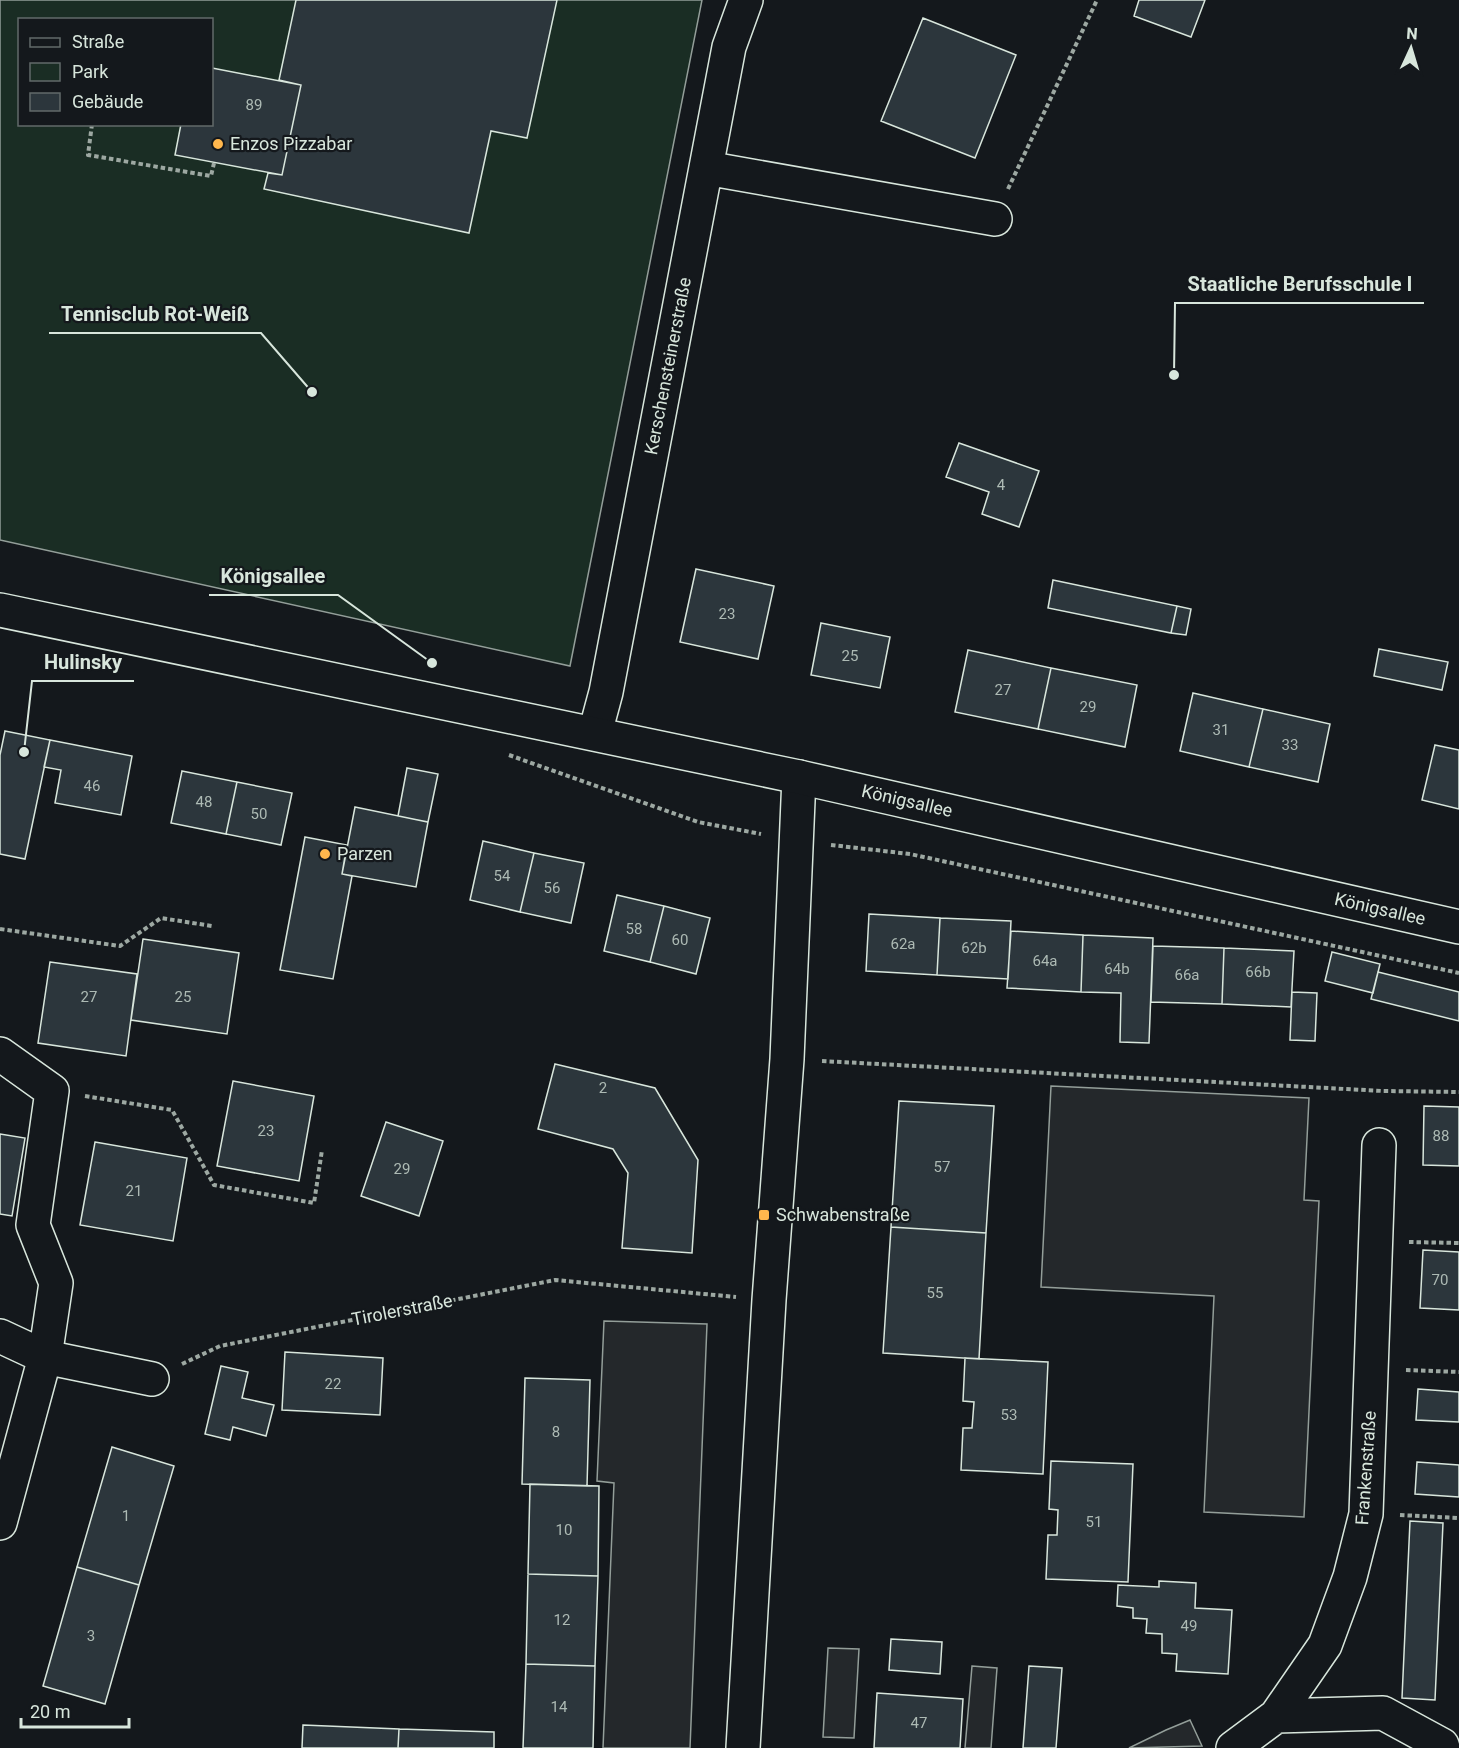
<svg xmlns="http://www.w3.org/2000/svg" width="1459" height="1748" viewBox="0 0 1459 1748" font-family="Roboto,sans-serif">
<rect width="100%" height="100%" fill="#14181c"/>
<path fill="#1a2d24" stroke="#939e99" stroke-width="1.5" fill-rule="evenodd" d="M0 0H702L570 666 0 540ZM20 20H212V124H20Z"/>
<path fill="#24282b" stroke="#939e99" stroke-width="1.5" d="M1051 1086 1309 1098 1304 1200 1319 1201 1304 1517 1204 1512 1214 1296 1041 1287Z
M604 1321 707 1324 690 1748H603L614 1483 597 1481Z
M828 1648 859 1649 854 1738 823 1737Z
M972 1666 997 1668 991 1748H965Z
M1190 1720 1202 1746 1129 1748 1166 1730Z"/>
<path fill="#2c363c" stroke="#d8e6dc" stroke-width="1.5" d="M296 0H557L527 138 491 131 469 233 264 189 268 173 282 175 301 85 279 80Z
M1139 0H1205L1191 37 1134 16Z
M923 18 1016 55 975 158 881 121Z
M212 68 301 85 282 175 175 155 181 124H212Z
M959 443 1039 471 1019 527 982 514 989 492 946 477Z
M696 569 774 586 758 659 680 642Z
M1053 580 1177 606 1171 633 1048 608Z
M1177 606 1191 609 1186 635 1171 633Z
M821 623 890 637 880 688 811 675Z
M1379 649 1448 662 1442 690 1374 676Z
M968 650 1051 668 1038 729 955 712Z
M1051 668 1137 685 1125 747 1038 729Z
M1193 693 1263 709 1249 767 1180 751Z
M1263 709 1330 724 1318 782 1249 767Z
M5 731 50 740 25 859 0 854V755Z
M50 740 132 756 121 815 55 803 61 770 44 767Z
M1435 745 1459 750V809L1422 800Z
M407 768 438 774 428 822 398 816Z
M182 771 237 782 226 834 171 823Z
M237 782 292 793 281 845 226 834Z
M355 807 428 822 416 887 342 874Z
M305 837 347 845 342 874 352 876 333 979 280 970Z
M483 841 534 853 520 912 470 900Z
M534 853 584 863 571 923 520 912Z
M617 895 664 906 650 962 604 951Z
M664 906 710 918 696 974 650 962Z
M869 914 940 918 937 975 866 971Z
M940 918 1011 921 1008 979 937 975Z
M1011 931 1083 935 1081 992 1007 988Z
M1083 935 1153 938 1149 1043 1120 1042 1121 993 1081 992Z
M143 939 239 953 227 1034 131 1020Z
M1153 946 1224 948 1222 1004 1151 1002Z
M1224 948 1294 951 1291 1007 1222 1004Z
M1332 952 1380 964 1373 993 1325 981Z
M50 962 137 974 126 1056 38 1043Z
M1378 972 1459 992V1021L1371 999Z
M1292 992 1317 993 1315 1041 1290 1040Z
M555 1064 655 1088 698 1160 692 1253 622 1248 628 1173 613 1149 538 1129Z
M233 1081 314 1096 299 1181 217 1166Z
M899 1101 994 1106 986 1233 891 1227Z
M1424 1106 1459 1107V1166L1423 1165Z
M386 1122 443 1141 419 1216 361 1196Z
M0 1134 25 1138 12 1216 0 1214Z
M95 1142 187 1158 173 1241 80 1225Z
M891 1227 986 1233 979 1359 883 1353Z
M1423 1250 1459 1252V1310L1420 1308Z
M285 1352 383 1358 380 1415 282 1410Z
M965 1358 1048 1362 1043 1474 961 1470 963 1428H972L974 1402 963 1401Z
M221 1366 248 1372 242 1398 274 1405 266 1436 233 1427 230 1440 205 1434Z
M525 1378 590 1380 587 1486 522 1484Z
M1418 1389 1459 1392V1422L1416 1420Z
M112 1447 174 1466 139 1585 77 1567Z
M1051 1461 1133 1464 1128 1582 1046 1579 1048 1535H1057L1058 1510 1049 1509Z
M1417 1462 1459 1465V1497L1415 1494Z
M530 1484 599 1486 598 1576 528 1574Z
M1410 1521 1443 1523 1435 1700 1402 1698Z
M77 1567 139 1585 105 1704 43 1686Z
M528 1574 598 1576 595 1666 526 1664Z
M1159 1581 1196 1583 1195 1608 1232 1610 1228 1674 1176 1671 1177 1654 1162 1653V1634L1146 1633 1147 1619 1133 1618V1608L1117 1606 1118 1585 1159 1587Z
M891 1639 942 1642 940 1674 889 1670Z
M526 1664 595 1666 593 1748H523Z
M1029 1666 1062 1668 1056 1748H1023Z
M877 1693 963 1699 960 1748H874Z
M303 1725 399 1729 398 1748H302Z
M399 1729 494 1732V1748H398Z"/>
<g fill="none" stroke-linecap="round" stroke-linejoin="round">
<g stroke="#d8e6dc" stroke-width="36">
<path id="minor" d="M706 168 995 219
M595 733 606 692 729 47 746 0
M0 1054 52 1091 33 1225 56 1283 45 1357 0 1523
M0 1336 45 1357 152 1379
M1276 1716 1383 1713 1442 1745 1443 1748
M743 1748 769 1300 787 1059 799 777
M1233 1748 1276 1716 1325 1645 1350 1577 1366 1514 1379 1145"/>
</g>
<g stroke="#d8e6dc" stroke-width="36">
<path id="major" d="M0 610 799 777 1459 927"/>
</g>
<path stroke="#9da8a2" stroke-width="4" stroke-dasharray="4.5 3" stroke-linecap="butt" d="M92 124 88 155 211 176 214 163
M1008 189 1097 0
M509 755 698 822 761 834
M831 845 910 854 1459 973
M0 929 120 946 161 918 212 926
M822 1061 1383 1091 1459 1092
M85 1096 172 1110 214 1185 314 1203 322 1150
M1409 1242 1459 1243
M182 1364 220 1346 555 1280 736 1297
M1406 1370 1459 1372
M1400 1515 1459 1518"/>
<use href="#minor" stroke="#14181c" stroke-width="33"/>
<use href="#major" stroke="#14181c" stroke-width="33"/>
</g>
<g fill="#ffb74d" stroke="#14181c" stroke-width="2">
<circle cx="218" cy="144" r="6"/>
<circle cx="325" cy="854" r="6"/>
<rect x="758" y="1209" width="12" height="12" rx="3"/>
</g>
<g text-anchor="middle" stroke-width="4.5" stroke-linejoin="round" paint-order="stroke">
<g font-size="15" fill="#adbab4">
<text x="254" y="110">89</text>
<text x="1001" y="490">4</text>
<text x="727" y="619">23</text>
<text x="850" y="661">25</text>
<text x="1003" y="695">27</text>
<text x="1088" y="712">29</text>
<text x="1221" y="735">31</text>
<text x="1290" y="750">33</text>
<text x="92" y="791">46</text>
<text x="204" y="807">48</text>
<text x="259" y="819">50</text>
<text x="502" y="881">54</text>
<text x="552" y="893">56</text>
<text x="634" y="934">58</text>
<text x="680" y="945">60</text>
<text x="903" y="949">62a</text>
<text x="974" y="953">62b</text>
<text x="1045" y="966">64a</text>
<text x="1117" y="974">64b</text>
<text x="1258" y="977">66b</text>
<text x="1187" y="980">66a</text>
<text x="89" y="1002">27</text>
<text x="183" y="1002">25</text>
<text x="603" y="1093">2</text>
<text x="266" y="1136">23</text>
<text x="1441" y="1141">88</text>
<text x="942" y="1172">57</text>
<text x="402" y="1174">29</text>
<text x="134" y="1196">21</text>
<text x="1440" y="1285">70</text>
<text x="935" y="1298">55</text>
<text x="333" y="1389">22</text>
<text x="1009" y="1420">53</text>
<text x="556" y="1437">8</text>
<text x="126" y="1521">1</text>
<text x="1094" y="1527">51</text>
<text x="564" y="1535">10</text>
<text x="562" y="1625">12</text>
<text x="1189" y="1631">49</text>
<text x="91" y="1641">3</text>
<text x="559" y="1712">14</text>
<text x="919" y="1728">47</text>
</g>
<g font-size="18" fill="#d8e6dc" stroke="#14181c" text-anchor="start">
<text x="230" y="150">Enzos Pizzabar</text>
<text x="337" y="860">Parzen</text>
<text x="776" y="1221">Schwabenstraße</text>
</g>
<g font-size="18" fill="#d8e6dc" stroke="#14181c">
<text transform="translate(668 366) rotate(-79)" y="6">Kerschensteinerstraße</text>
<text transform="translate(907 801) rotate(13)" y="6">Königsallee</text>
<text transform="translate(1380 909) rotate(13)" y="6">Königsallee</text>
<text transform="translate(402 1310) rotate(-11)" y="6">Tirolerstraße</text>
<text transform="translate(1366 1468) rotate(-86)" y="6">Frankenstraße</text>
</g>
</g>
<path fill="none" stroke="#d8e6dc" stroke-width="2" d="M1174 375L1175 303H1424M312 392L261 333H49M432 663L338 595H209M24 752L32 681H134"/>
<g fill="#d8e6dc" stroke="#14181c" stroke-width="2">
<circle cx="1174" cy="375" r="6"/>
<circle cx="312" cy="392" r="6"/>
<circle cx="432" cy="663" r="6"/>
<circle cx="24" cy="752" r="6"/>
</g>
<g font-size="20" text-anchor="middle" font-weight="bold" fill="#d8e6dc" stroke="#14181c" stroke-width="4.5" stroke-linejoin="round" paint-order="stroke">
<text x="1300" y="291">Staatliche Berufsschule I</text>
<text x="155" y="321">Tennisclub Rot-Weiß</text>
<text x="273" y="583">Königsallee</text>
<text x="83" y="669">Hulinsky</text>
</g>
<rect x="18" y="18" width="195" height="108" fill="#14181c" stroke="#626a69" stroke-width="1.5"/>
<rect x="30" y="38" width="30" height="9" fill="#14181c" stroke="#626a69" stroke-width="1.5"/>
<text x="72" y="48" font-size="18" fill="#d8e6dc">Straße</text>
<rect x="30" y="63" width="30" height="18" fill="#1a2d24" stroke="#626a69" stroke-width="1.5"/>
<text x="72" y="78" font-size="18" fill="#d8e6dc">Park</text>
<rect x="30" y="93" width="30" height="18" fill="#2c363c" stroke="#626a69" stroke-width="1.5"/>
<text x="72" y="108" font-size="18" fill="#d8e6dc">Gebäude</text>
<g transform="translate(1411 48) rotate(4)" stroke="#14181c" stroke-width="4.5" paint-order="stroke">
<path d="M0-4.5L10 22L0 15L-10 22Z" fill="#d8e6dc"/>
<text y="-9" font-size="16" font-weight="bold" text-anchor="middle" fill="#d8e6dc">N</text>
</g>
<path d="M21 1718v9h108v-9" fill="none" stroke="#d8e6dc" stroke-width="3"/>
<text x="30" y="1718" font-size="18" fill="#d8e6dc" stroke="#14181c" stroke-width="4.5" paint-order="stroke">20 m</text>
</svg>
